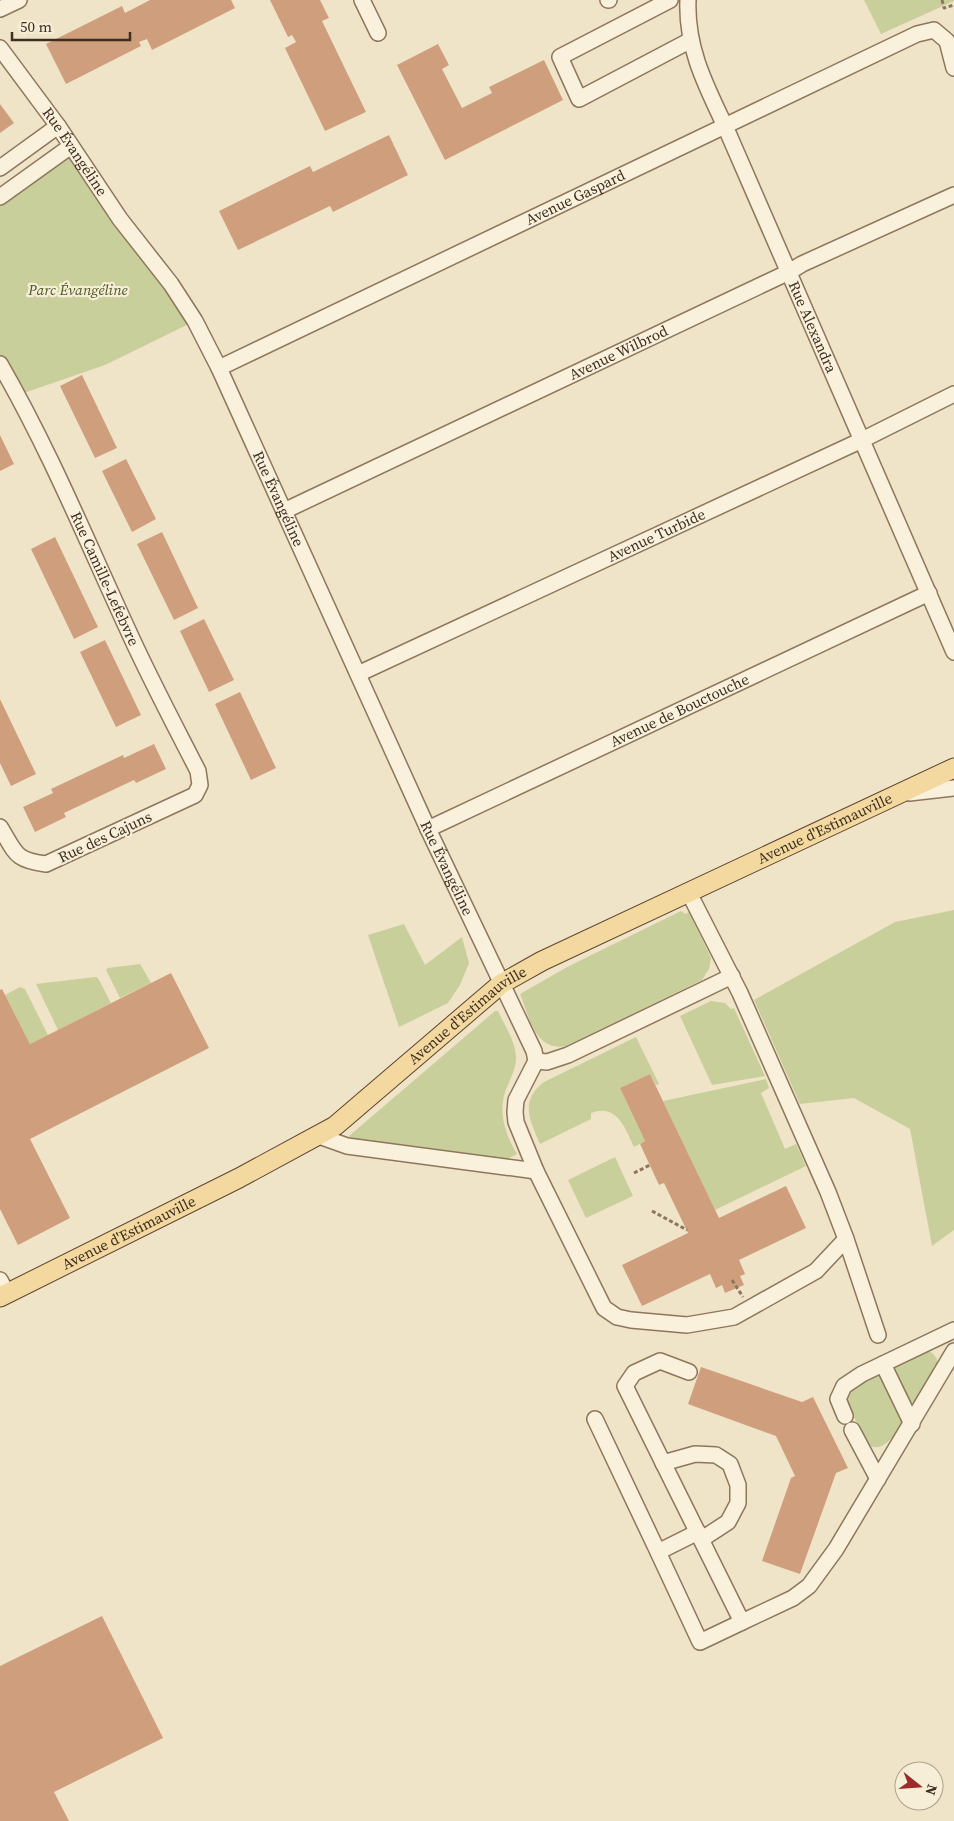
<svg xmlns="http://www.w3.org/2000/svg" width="954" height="1821" viewBox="0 0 954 1821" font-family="'Source Serif 4',serif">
<rect width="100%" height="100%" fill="#f0e4c8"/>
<path fill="#c9cf9b" d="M864 0H954V1L881 34Z
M71 146 195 321 105 365 18 395 0 364V197Z
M954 910V1230L932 1246 910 1129 854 1098 800 1104 754 1000 895 922Z
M681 911 685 914 689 912 711 958 709 969 702 980 566 1046C535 1052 529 1016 520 994L569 966Z
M404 924 425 965 462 937 469 963 460 985 448 1003 399 1027 368 935Z
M140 964 151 983 120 998 106 970 108 968Z
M95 977 98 978 111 1003 58 1030 36 984Z
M20 987 25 989 48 1035 30 1044 5 995Z
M711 1001 725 1003 731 1009 734 1008 765 1076 712 1085 680 1016Z
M495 1011H498C505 1026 516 1042 516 1058 516 1068 511 1078 507 1087 497 1110 505 1134 517 1154L504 1161 352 1141 349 1136Z
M636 1037 659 1084 656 1085 650 1074 620 1088 645 1141 634 1147C625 1128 617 1103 591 1113V1119L540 1144C530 1121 519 1101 544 1082Z
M766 1079 769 1088 761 1093 785 1149 796 1144 806 1166 715 1210 663 1101Z
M615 1157 633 1196 586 1218 568 1180Z
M925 1350C933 1352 938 1357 938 1366L916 1402 908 1403 891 1366Z
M874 1374H880L902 1418C901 1430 881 1458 866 1443L846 1400 848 1392Z"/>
<path fill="#cf9f7d" d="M150 0H231L235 8 152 50 147 39 139 42 141 46 66 84 46 44 122 6 125 13Z
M270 0H320L329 18 322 21 366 112 325 131 285 48 296 42 292 35 288 37Z
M438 44 449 65 442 69 462 108 492 93 489 87 544 60 563 100 445 160 397 65Z
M0 104 14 123 0 133Z
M389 135 408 175 333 212 330 206 238 250 219 211 310 166 313 172Z
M82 375 117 448 95 458 60 386Z
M0 435 14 464 0 471Z
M126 459 156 519 132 532 102 471Z
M162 532 198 608 174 620 137 544Z
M55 537 98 627 74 639 31 549Z
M204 619 234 680 209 692 180 631Z
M105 640 141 715 116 727 80 652Z
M240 692 276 768 251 780 215 704Z
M0 699 36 774 11 786 0 763Z
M154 744 166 769 136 783 134 780 64 813 66 817 35 832 23 807 53 793 51 789 123 755 124 758Z
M171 973 209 1048 30 1139 70 1218 18 1245 0 1209V990L2 989 30 1044Z
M650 1074 719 1218 786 1186 806 1228 739 1260 745 1274 740 1276 744 1285 725 1293 722 1285 716 1288 710 1274 642 1306 622 1265 688 1233 664 1183 659 1185 640 1144 645 1141 620 1088Z
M701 1367 802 1402 813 1397 848 1468 836 1473 800 1574 762 1561 791 1478 795 1476 776 1436 688 1404Z
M102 1616 163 1738 54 1792 69 1821H0V1666Z"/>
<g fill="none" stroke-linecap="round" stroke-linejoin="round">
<g stroke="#8d765c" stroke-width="18">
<g id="minor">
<path d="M362 0 378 33"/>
<path d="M608 0H609"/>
<path d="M670 0 560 57 579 99 691 40"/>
<path id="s1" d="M688 0C686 47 705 84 725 126L954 652"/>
<path d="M0 9 19 0"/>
<path id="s2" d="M0 48 58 126 120 219 171 284 195 321 219 368 428 829 534 1051 536 1061 516 1100 515 1112 516 1122 536 1171 604 1308 617 1317 631 1320 687 1325 734 1317 816 1271 846 1239"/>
<path d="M0 168 58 126"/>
<path d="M0 197 71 146"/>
<path id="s3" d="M0 364C49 449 86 539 127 628 149 677 174 724 198 771L200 785 195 795 46 864C14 860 16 853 0 827"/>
<path id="s4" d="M219 368 917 34 934 30 947 41 954 68"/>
<path id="s5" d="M284 511 789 272 802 264 954 195"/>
<path id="s6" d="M358 674 862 440 954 394"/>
<path d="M909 793 954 788"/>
<path id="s7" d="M428 829 929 593"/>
<path d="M689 893 740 993 828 1192 846 1239 878 1335"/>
<path d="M536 1061 547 1062 568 1055 732 976"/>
<path d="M319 1136 347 1146 536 1171"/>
<path d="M0 1280 7 1293"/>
<path d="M883 1364 912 1424"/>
<path d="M689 1372 660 1361 634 1373 625 1386 742 1622 793 1598 809 1586 836 1549 954 1351"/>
<path d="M845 1416 838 1399 844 1386 862 1374 954 1330"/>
<path d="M595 1419 658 1552 698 1532"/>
<path d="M852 1430 878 1479"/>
<path d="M663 1463 695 1454 716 1455 730 1464 738 1485V1503L728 1522 702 1539"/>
<path d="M658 1552 700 1642 742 1622"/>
</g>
</g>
<g stroke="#5b4430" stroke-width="21">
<g id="major">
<path id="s8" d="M0 1297 239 1178 335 1126 501 984 542 961 954 768"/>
</g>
</g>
<path stroke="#8d765c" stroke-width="3" stroke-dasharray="4 2.5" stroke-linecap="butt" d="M942 0 944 8 954 5
M634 1173 650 1165
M652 1211 687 1230
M732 1280 743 1297"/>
<use href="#minor" stroke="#faf1dc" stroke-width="15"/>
<use href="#major" stroke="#f3d9a0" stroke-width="19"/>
</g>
<g text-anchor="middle" stroke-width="4.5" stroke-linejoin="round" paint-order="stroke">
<g font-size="15" fill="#3d2e20" stroke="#f7eed8">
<text dy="5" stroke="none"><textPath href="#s2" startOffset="128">Rue Évangéline</textPath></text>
<text dy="5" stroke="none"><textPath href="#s4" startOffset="395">Avenue Gaspard</textPath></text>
<text dy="5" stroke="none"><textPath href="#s1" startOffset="352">Rue Alexandra</textPath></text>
<text dy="5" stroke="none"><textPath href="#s5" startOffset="370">Avenue Wilbrod</textPath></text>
<text dy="5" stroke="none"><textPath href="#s2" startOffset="532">Rue Évangéline</textPath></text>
<text dy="5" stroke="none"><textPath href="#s6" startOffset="329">Avenue Turbide</textPath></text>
<text dy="5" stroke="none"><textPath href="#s3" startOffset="239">Rue Camille-Lefebvre</textPath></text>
<text dy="5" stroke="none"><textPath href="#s7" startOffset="278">Avenue de Bouctouche</textPath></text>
<text dy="5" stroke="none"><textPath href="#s8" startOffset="954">Avenue d'Estimauville</textPath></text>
<text transform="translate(105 837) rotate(-25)" y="5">Rue des Cajuns</text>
<text dy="5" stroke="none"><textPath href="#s2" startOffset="938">Rue Évangéline</textPath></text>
<text dy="5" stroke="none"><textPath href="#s8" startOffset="549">Avenue d'Estimauville</textPath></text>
<text dy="5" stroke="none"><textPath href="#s8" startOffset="144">Avenue d'Estimauville</textPath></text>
</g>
<g font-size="15" font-style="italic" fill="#4d5a26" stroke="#f7eed8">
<text x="78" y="295">Parc Évangéline</text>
</g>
</g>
<g transform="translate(919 1786) rotate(107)"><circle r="24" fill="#f7eed8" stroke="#ada18e"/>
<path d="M0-4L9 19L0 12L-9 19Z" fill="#9e2a2b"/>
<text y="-8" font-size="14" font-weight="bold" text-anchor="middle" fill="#3d2e20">N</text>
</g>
<path d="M12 32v8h118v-8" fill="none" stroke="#3d2e20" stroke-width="2.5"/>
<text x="20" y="32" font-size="15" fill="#3d2e20" stroke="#f7eed8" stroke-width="4" paint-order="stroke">50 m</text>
</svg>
